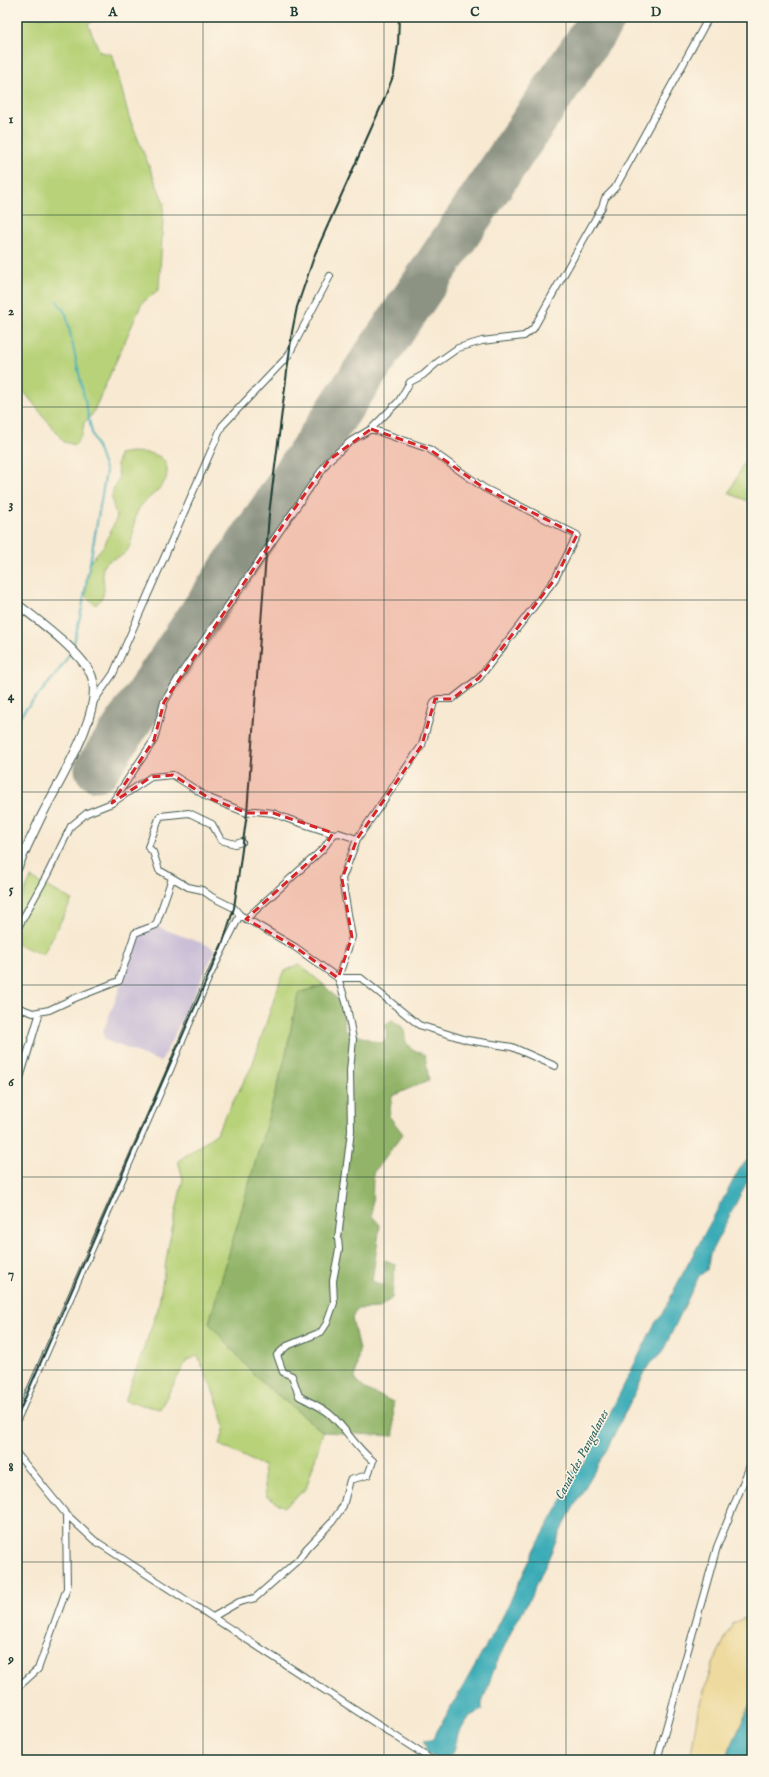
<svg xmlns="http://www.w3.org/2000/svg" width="769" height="1777" viewBox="0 0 769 1777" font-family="'IM FELL English',serif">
<rect width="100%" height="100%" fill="#fcf5e5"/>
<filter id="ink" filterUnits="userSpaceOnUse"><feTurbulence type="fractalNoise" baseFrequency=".025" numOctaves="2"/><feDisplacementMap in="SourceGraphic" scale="8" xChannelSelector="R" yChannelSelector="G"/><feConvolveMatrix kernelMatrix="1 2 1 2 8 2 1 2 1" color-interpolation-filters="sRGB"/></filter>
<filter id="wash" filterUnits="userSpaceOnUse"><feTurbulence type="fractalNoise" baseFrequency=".012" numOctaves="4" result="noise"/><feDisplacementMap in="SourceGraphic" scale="16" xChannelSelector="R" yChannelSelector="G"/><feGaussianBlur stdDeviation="0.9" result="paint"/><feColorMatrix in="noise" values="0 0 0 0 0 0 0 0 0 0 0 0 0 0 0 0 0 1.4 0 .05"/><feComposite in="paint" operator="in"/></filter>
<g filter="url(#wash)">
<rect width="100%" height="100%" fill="#f8e9d2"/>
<path fill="#cabfd7" d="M139 926 158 927 210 946 215 951 161 1062 105 1040 103 1032 140 935Z"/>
<path fill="#b7d278" stroke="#6b8856" d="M17 17H100L88 24 100 52 111 54 114 60 129 117 164 203 159 289 142 303 92 415 84 423 82 435 75 445 64 442 17 383Z
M752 447V503L729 493Z
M131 452C144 453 166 451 167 470 167 477 166 481 161 486 155 495 143 501 138 510 132 523 135 539 127 551 122 559 106 558 103 567 101 576 106 586 103 595 103 598 98 602 96 605L86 597V579L90 562 105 544 117 517C111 500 109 495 119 478L117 465 119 454Z
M31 878 72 900 43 955 17 944V908Z
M299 964 324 985 298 993 285 1059 209 1323 258 1379 323 1432 306 1489 284 1507 266 1496 263 1466 220 1445 225 1426 217 1401 198 1356 187 1360 160 1409 125 1401 158 1309 169 1243 183 1179 178 1161 216 1134 252 1066 283 972Z"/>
<path fill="#91b468" stroke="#58784e" d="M324 985 342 1004 345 1031 380 1043 384 1042 387 1038 386 1024 392 1020 405 1029C403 1047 411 1048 425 1055L429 1080 392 1096 389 1116 403 1134 373 1173 372 1216 380 1225 372 1281 384 1286 385 1260 395 1264 392 1298 379 1308 357 1309 352 1318 359 1350 355 1379 365 1389 393 1402 394 1436 323 1432 258 1379 209 1323 285 1059 298 993Z"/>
<path fill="#eeda9e" stroke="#868c69" d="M752 1615V1700L725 1760H690L698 1710 713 1663 733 1623Z"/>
<path fill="#3bacb7" stroke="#2d7476" d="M752 1140V1172L710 1254 707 1270 699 1276 662 1353 648 1366 607 1449 563 1526 533 1593 514 1626 496 1664 482 1703V1710L470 1716 458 1734 454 1752C441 1761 441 1762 427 1753L424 1740H432L500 1622 536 1547 572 1482V1472L585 1463 655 1323 663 1314 675 1288 741 1166 748 1160Z
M752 1700V1760H725Z"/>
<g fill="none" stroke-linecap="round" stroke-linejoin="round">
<path stroke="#3bacb7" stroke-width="2" d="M57 301 66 314 92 433 106 472 82 608 73 647
M17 719C36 697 57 677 71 651"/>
<path stroke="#8c9383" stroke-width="45" d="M97 769 604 17"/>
</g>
</g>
<g filter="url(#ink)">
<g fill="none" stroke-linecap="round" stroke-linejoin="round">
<g stroke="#40574c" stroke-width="8">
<path id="street" d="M371 429 429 449 484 488 577 535 555 579 479 678 452 699H438L434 702 422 745 357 839 350 858 342 879 352 937 338 978H361L419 1025 467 1040 512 1047 555 1066
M94 701 113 674 222 426 288 356 330 276
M112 803 154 740 164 702 184 669 329 460 351 441 371 429 399 401 410 382 423 375 438 362 458 348 482 341 524 336 533 329 602 207 605 198 615 188 709 17
M246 919 323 849 334 834
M17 929 47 875 71 826 87 813 112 803 151 777 173 775 209 798 247 813 255 811 273 813 288 819 334 834 339 833 357 839
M17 1007 33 1013 49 1010 75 998 119 981 135 933 156 925 172 878
M17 1088 40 1012
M17 1420 170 1070 208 979 240 915
M17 1454 66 1514 94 1540 432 1760
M213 1617 239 1602 255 1598 298 1560 307 1548 332 1522 343 1506 350 1480 368 1475 373 1461C356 1448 347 1430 331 1415 323 1407 309 1402 299 1396L292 1376 283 1372 277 1355 287 1346 321 1332 327 1323 334 1303 333 1281 339 1249 338 1238 351 1131 350 1071 353 1039 346 1002 338 978 295 947 240 915 234 908 212 897 202 890 188 887 159 870 153 852 148 847 160 816 189 813 212 824 221 840 235 844 242 842
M17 1688 38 1669 67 1588 66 1514
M657 1760 717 1547 752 1461"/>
</g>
<g stroke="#40574c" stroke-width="10">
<path id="secondary" d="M17 604C38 620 84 654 92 677 104 713 56 786 40 819 32 836 24 852 17 869"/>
</g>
<use href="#street" stroke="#fff" stroke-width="6"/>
<use href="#secondary" stroke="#fff" stroke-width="8"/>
<path stroke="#1f3d34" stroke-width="2" d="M17 1417 223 942 234 908 247 813 269 514 292 332 297 307 315 254 383 102 394 74 398 45 399 17"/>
</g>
</g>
<path fill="#d62828" fill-opacity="0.2" stroke="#d62828" stroke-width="3" stroke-dasharray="8 5" stroke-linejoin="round" d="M371 429 429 449 484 488 577 535 555 579 479 678 452 699H435L422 745 357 839 342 879 352 937 338 978 295 947 246 919 323 849 333 833 273 813H247L209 798 173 775 151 777 112 803 154 740 164 702 287 519 329 460Z"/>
<path fill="none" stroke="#1f3d34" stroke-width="1" stroke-opacity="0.55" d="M203 17V1760M384 17V1760M566 17V1760M17 215H752M17 407H752M17 600H752M17 792H752M17 985H752M17 1177H752M17 1370H752M17 1562H752"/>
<g text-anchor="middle" stroke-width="3" stroke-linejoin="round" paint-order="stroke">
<g font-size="13" font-style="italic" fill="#275e5b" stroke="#fcf5e5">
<text transform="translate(581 1454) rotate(-62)" y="5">Canal des Pangalanes</text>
</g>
</g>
<rect width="769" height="1777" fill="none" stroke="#fcf5e5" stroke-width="44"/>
<rect x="22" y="22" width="725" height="1733" fill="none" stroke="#1f3d34" stroke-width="1.5"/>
<g font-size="13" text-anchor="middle" font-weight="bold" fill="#1f3d34">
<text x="113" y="16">A</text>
<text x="294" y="16">B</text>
<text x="475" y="16">C</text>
<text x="656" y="16">D</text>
<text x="11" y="123">1</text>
<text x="11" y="315">2</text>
<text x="11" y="508">3</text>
<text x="11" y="700">4</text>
<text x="11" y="893">5</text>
<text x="11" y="1086">6</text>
<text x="11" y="1278">7</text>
<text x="11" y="1471">8</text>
<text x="11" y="1663">9</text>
</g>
</svg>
